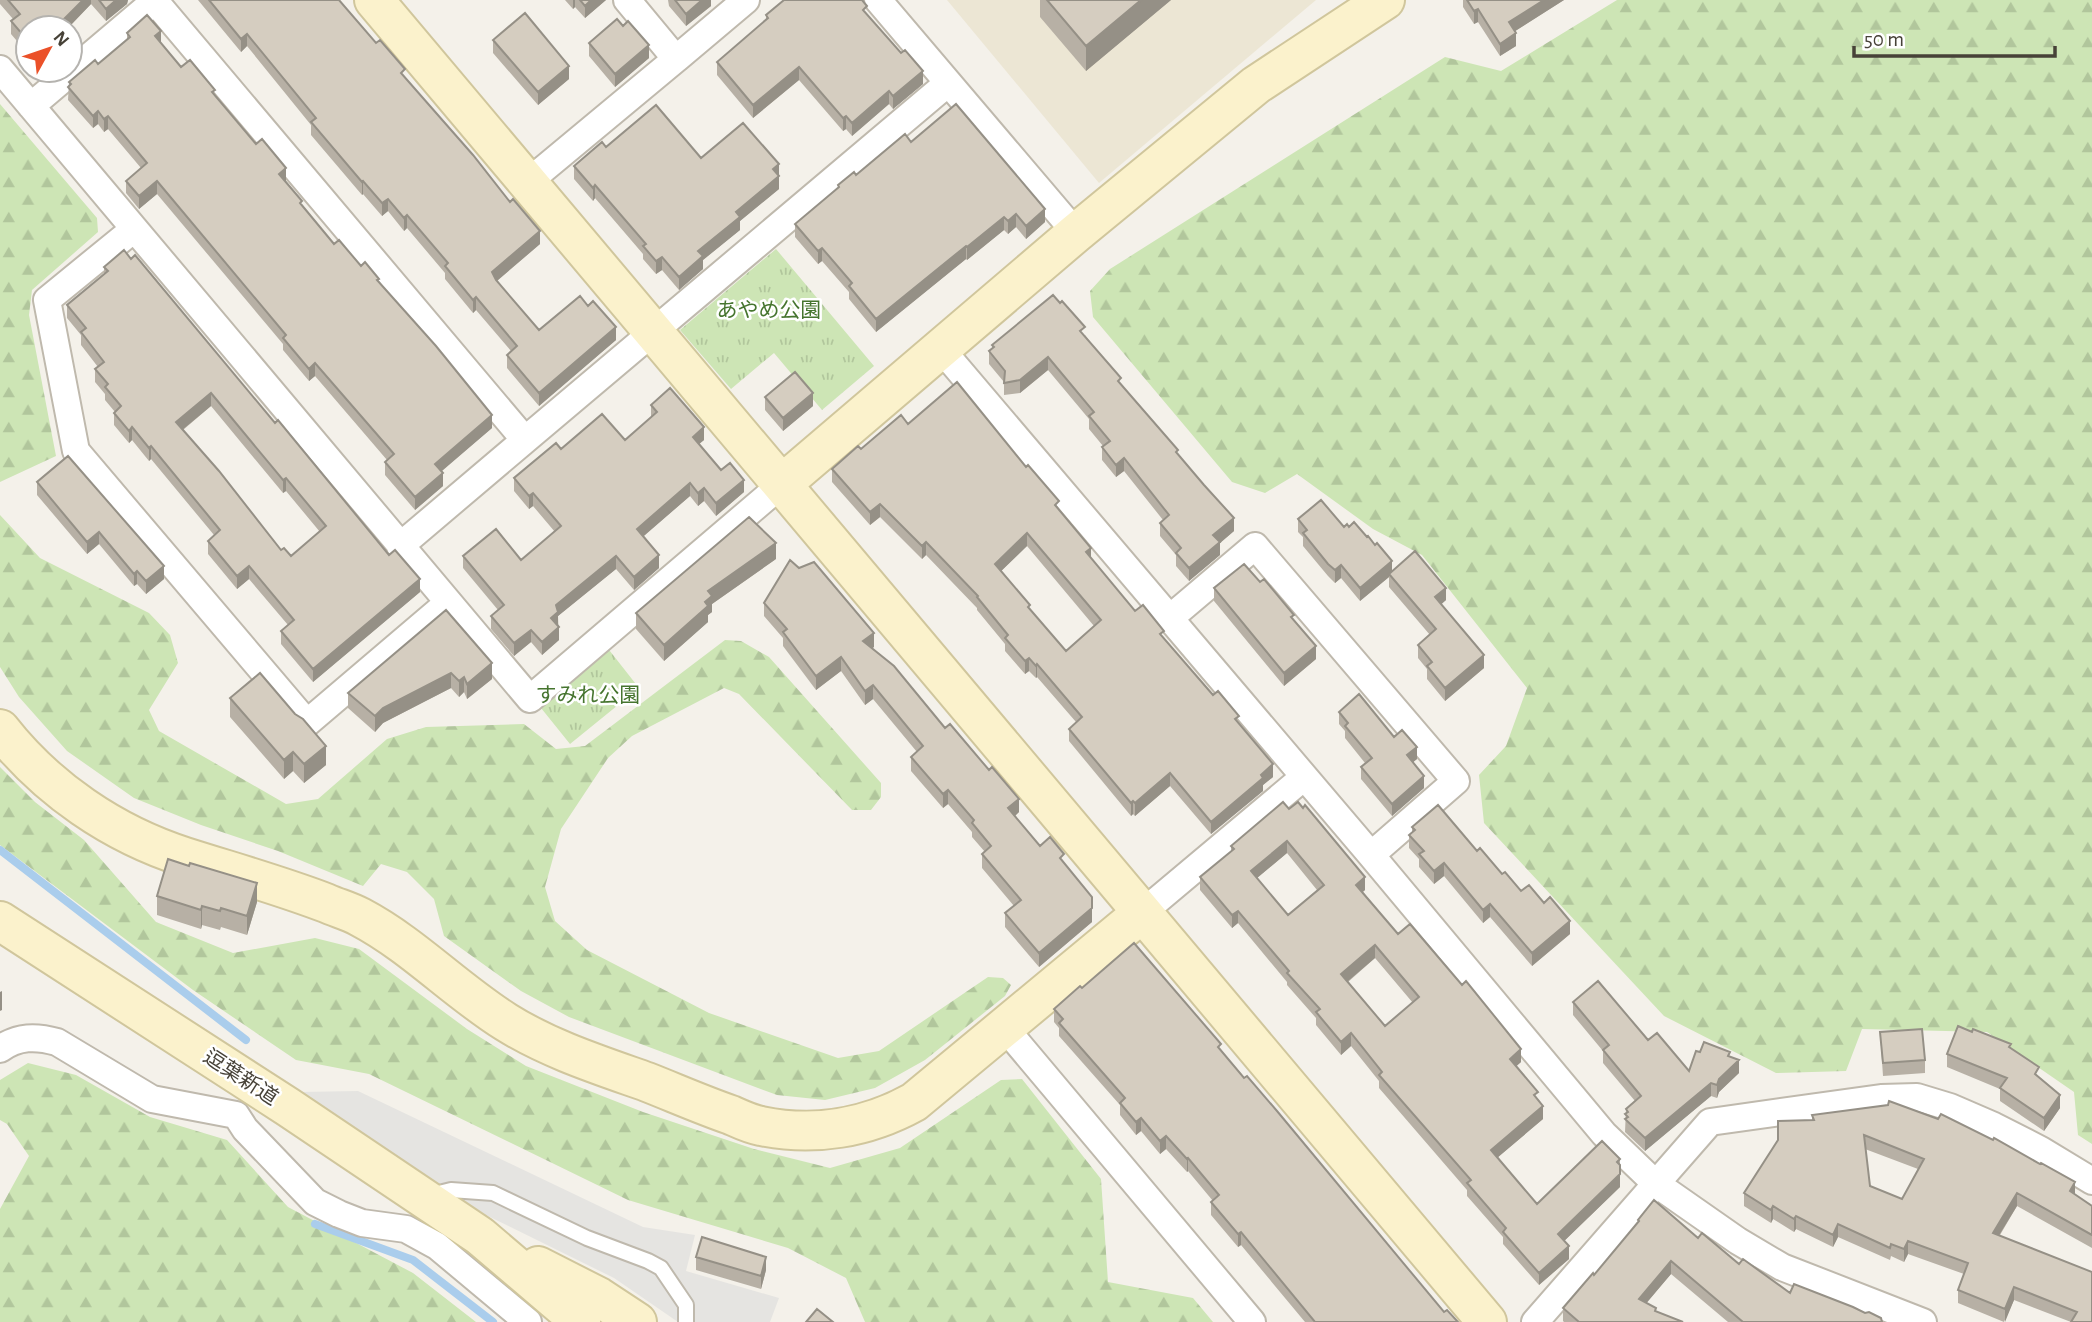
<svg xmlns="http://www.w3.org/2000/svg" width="2092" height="1322" viewBox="0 0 2092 1322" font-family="'Alegreya Sans','Noto Sans JP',sans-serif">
<defs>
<pattern id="forest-firs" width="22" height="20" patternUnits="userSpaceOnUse" patternTransform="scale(1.75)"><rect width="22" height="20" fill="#cde5b5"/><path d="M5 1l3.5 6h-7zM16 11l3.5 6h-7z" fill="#b1c69c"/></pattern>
<pattern id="park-tufts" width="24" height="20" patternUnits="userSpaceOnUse" patternTransform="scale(1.75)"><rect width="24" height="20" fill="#cde5b5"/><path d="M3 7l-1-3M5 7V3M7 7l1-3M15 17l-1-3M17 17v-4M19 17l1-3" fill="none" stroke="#b1c69c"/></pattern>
</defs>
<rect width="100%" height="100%" fill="#f4f1ea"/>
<path fill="#ece6d4" d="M947 0H1316L1099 183Z"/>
<path fill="url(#forest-firs)" d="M1617 0H2092V1144L2078 1135 2074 1092 1987 1032 1862 1029 1846 1071 1776 1073 1664 1016 1484 823 1479 775 1506 746 1527 688 1422 555 1373 529 1297 474 1265 493 1232 482 1093 317 1090 291 1110 269 1445 57 1501 71Z
M0 104 97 218 98 232 32 290 29 315 56 456 0 482Z
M0 515 40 558 149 613 170 635 178 663 149 710 159 731 286 804 318 799 387 739 426 727 524 724 556 749 585 746 725 640 741 641 769 657 881 783V797L871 810H852L739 694 724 688 632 736 608 758 561 829 545 887 555 921 587 950 709 1013 838 1058 879 1051 988 977 1003 978 1011 985 1005 996 925 1060 875 1088 825 1100 777 1095 569 1017 521 991 444 936 434 899 407 872 381 864 363 886 278 851 201 825 134 798 67 751 19 697 0 667Z
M0 767 35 802 84 840 156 922 233 953 315 938 359 949 467 1029 526 1066 643 1112 754 1149 830 1168 900 1148 1001 1080 1022 1079 1101 1179 1108 1282 1193 1298 1213 1322H865L846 1278 788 1248 628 1200 369 1074 296 1060 193 990 0 845Z
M28 1063 76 1075 150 1117 227 1140 288 1207 413 1273 476 1322H0V1209L29 1156 7 1124 0 1120V1080Z"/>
<path fill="url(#park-tufts)" d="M776 249 874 366 822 410 774 353 731 389 680 330Z
M606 646 639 688 570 744 537 703Z"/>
<path fill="#e5e4e1" d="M358 1091 643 1227 695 1235 686 1271 779 1298 770 1322H678L614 1278 486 1215 300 1092Z"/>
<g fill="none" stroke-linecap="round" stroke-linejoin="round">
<path stroke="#aacdec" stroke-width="8" d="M0 850 246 1040
M315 1224 413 1260 493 1322"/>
<g stroke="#bfb9ad" stroke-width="18">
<path id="lane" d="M431 1195 451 1190 493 1193 587 1238 648 1261 661 1268 686 1305V1322"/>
</g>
<g stroke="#bfb9ad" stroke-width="30">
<path id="street" d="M154 0 525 440 948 83
M878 0 1076 233
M676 59 746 0
M0 69 530 699 782 484
M31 106 156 0
M528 182 676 59 627 0
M134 229 47 300 76 451 307 723 448 603
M941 349 1371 855 1604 1134 1655 1183 1738 1241 1782 1267 1923 1322
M400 546 525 440
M1170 618 1255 546 1456 781 1371 855
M1142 913 1304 777
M1004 1027 1252 1322
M0 1049C18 1036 36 1036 57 1042L152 1099 236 1115 245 1129 315 1202 339 1214 362 1223 406 1229 437 1246 528 1322
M1535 1322 1710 1122 1881 1098 1917 1097 1950 1107 1994 1126 2041 1150 2092 1181"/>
</g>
<g stroke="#d0c69c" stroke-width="42">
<path id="secondary" d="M374 0 1487 1322
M782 484 1076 233 1256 85 1385 0
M0 729C47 789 113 834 185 857 232 872 279 885 326 903 337 908 349 911 360 917 413 945 455 990 506 1022 549 1049 599 1065 647 1082 675 1093 702 1105 731 1115 740 1119 750 1124 761 1126 814 1137 867 1128 914 1102L1142 913
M0 921 288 1107 480 1236 581 1322
M538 1266 599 1297 637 1322"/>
</g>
<use href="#lane" stroke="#fff" stroke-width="14"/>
<use href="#street" stroke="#fff" stroke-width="26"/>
<use href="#secondary" stroke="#fbf2cc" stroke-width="38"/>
</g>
<path fill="#b7b0a5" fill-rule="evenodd" d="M0 0H128L127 4 106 21 91 4 68 28H28V54L11 34V21L13 19 0 4Z
M198 0H339L405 78 540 244 497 281 539 330 616 340 539 406 507 368V355L511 351 476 310 473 313 445 279V273L407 228 404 231 388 211 382 216 363 194 362 195 311 135V125L247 46 241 52Z
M565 0H606L585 18 575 7 573 9Z
M668 0H711V6L686 26 669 6Z
M1040 0H1171L1086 71 1040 17Z
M1463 0H1564L1515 31 1516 46 1500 56 1478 22 1474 24 1463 7Z
M766 15H867L923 84 893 109 889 104 852 136 846 129 843 131 799 80 753 118 717 75V62L766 21Z
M127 33 161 43 181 67 215 95 286 181 302 205 334 244 361 266 379 281 492 428 441 471 443 486 415 510 385 475V462L387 460 315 376 309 381 283 350V344L157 194 139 209 126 193V181L141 168 108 129 104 132 98 124 93 128 68 100 69 82 98 64 127 40Z
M493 40 569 79 538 105 493 53Z
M589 43 649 58 615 87 589 56Z
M911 142 1045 222 1026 239 1016 227 1008 234 1004 230 967 260 966 259 876 332 849 299V292L822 261 818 264 795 237V224L838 188V185Z
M701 158 779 164V189L740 221V230L703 260V269L679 290 662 270 656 274 643 259V254L595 198 593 201 574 179V166Z
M104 267 275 423 420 592 313 682 281 644V631L288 625 249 579 237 589 208 554V541L214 535 151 459 149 461 132 440 129 443 114 425V413L115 412 105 400V394L95 382V369L98 367 81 345V335L67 318V305L104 274ZM211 406 283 493 286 491 320 532 291 556 281 550 183 430Z
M1085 335 1121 384 1178 455 1234 531 1220 543V555L1189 581 1176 566V555L1160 536V523L1163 520 1124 471 1116 477 1102 460V447L1103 446 1089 429V419L1048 370 1020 393 1004 395V382L989 364V351L992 348V345Z
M765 397 813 406 783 431 765 410Z
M651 405 704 440 699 444 721 470 744 492 716 516 704 501 698 506 690 496 643 536 659 568 634 590 616 569 558 616 559 640 542 655 531 642 514 656 491 629V616L498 610 463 568V556L521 560 555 532 533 506 529 509 514 491V478L561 449 625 440 651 418Z
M908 424 1059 510 1091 559 1135 611 1164 639 1239 724 1273 777 1263 785V791L1211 834 1170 786 1135 816 1133 814 1131 816 1069 741V729L1076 722 1037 677 1036 678 1029 671 1025 674 1005 651V644L977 610V608L926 555 922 559 880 517 870 525 832 482V469L861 449ZM1027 546 1094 626 1066 651 1030 609 1001 571Z
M37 482 164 579 146 594 137 584 134 586 99 544 87 554 37 495Z
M1298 519 1344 527 1392 571 1446 600 1441 604 1484 668 1445 701 1427 679V669L1418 658V645L1430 635 1389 587V577L1360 601 1341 578 1335 583 1328 576 1303 546V537L1298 532Z
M776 559 712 604V612L708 615V622L664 661 636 629V613Z
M1214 588 1294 621 1316 659 1284 686 1214 601Z
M764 603 874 647 872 648 945 728 1019 812 1015 816 1040 846 1064 863 1092 922 1039 967 1005 927V913L1014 906 982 868V854L985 852 972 837V832L948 804 943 808 911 771V757L917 752 873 699 865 705 841 671 816 690 783 646V638L764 616Z
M446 610 492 679 467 699 464 692 459 697 451 688 383 723 375 732 348 708V693Z
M230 698 295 714 326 765 304 783 293 771 284 779 230 717Z
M1339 712 1394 737 1417 759 1413 762 1424 788 1392 816 1361 779V767L1365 763 1345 738V731L1339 724Z
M1283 802 1365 890 1363 892 1398 934 1521 1062 1516 1066 1538 1100 1543 1119 1497 1158 1537 1204 1620 1159V1187L1564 1241 1569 1259 1539 1285 1503 1244V1237L1467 1196V1190L1379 1088V1081L1351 1046 1341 1055 1316 1025V1018L1287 985V982L1238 923 1232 928 1200 890V877L1231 851V846ZM1287 853 1317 890 1288 915 1257 878ZM1375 958 1413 1003 1385 1026 1348 982Z
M1412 827 1477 851 1570 934 1532 966 1490 917 1483 923 1444 876 1434 884 1419 867V859L1409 848V835L1412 832Z
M157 896 257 902 247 935 221 927 220 930 202 925 201 929 157 915Z
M1082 988 1221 1050 1444 1312 1458 1322H1305L1241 1245 1238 1247 1211 1215V1202L1213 1201 1188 1171 1187 1172 1166 1149 1160 1154 1141 1131 1136 1135 1120 1115V1105L1059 1036V1028L1054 1022V1009Z
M1573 1002 1648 1040 1689 1071 1700 1052 1730 1057 1739 1073 1719 1092 1717 1098 1711 1096 1645 1151 1625 1132 1626 1109 1635 1101 1603 1063V1051L1573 1015Z
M1880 1032 1925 1060V1073L1883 1076Z
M2011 1048 2039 1077 2060 1108 2044 1131 2000 1101V1089L1947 1067V1054Z
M1812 1115 2075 1195 2092 1206V1248L2017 1206 2000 1235 2092 1322H2071L2014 1300 2004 1322 1958 1303V1290L1964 1274 1908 1254 1904 1262 1891 1256 1890 1260 1838 1237 1833 1247 1796 1229 1794 1232 1773 1219 1771 1223 1744 1206V1193L1778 1140 1812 1120ZM1865 1149 1918 1169 1902 1199 1870 1186Z
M1638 1220 1698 1238 1739 1264 1790 1293 1882 1322H1728L1671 1274 1646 1303 1656 1312 1683 1322H1564L1563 1321V1308L1594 1275 1638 1223Z
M696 1257 766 1270 761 1289 696 1270Z"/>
<path fill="#959086" d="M83 0H91V4L68 28 62 21Z
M116 0H128L127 4 106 21V9Z
M573 0H575V7L573 9Z
M591 0H606L585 18V6Z
M702 0H711V6L686 26V14Z
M1141 0H1171L1086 71V46Z
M1544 0H1564L1509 35V22Z
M1478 9V22L1474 24V11Z
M161 31V44L155 36Z
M1516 33V46L1500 56V44Z
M247 34V46L241 52V39Z
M75 36V48L70 52V39Z
M649 45V58L615 87V74Z
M569 66V79L538 105V92Z
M799 67V80L753 118V105Z
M923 71V84L893 109V96Z
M889 91V104L852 136V123Z
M98 111V124L93 128V116Z
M108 116V129L104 132V119Z
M846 116V129L843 131V118Z
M779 164V189L740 221V230L703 260V269L679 290V277L698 251 736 212 773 169Z
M286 168V181L279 187V174Z
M157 181V194L139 209V196Z
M363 181V194L362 195V182Z
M595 185V198L593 201V188Z
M388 199V211L382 216V203Z
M1045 209V222L1026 239V226Z
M1016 214V227L1008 234V221Z
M407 215V228L404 231V218Z
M1004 217V230L967 260V247Z
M540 231V244L492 285V272Z
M966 246V259L876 332V319Z
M822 248V261L818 264V251Z
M662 257V270L656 274V261Z
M476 297V310L473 313V300Z
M616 327V340L539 406V393Z
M1048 357V370L1020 393V380Z
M315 363V376L309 381V369Z
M211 393V406L176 435V422Z
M813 393V406L783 431V418Z
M492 415V428L435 477V464Z
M132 427V440L129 443V431Z
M704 427V440L693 449V437Z
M151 446V459L149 461V448Z
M1124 458V471L1116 477V465Z
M443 473V486L415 510V497Z
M286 478V491L283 493V480Z
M744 480V492L716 516V503Z
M690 483V496L637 542V529Z
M704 488V501L698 506V493Z
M533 493V506L529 509V496Z
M880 504V517L870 525V512Z
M1234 518V531L1220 543V555L1189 581V568L1213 535Z
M99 532V544L87 554V542Z
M1027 533V546L995 577V564Z
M926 542V555L922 559V546Z
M776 543V559L712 604V612L708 615V622L664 661V645L705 602 708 591Z
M1091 548V561L1086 552Z
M659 555V568L634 590V577Z
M616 556V569L558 616V625L551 618 556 605Z
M1392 561V574H1389V577L1360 601V588Z
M1341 565V578L1335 583V570Z
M164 566V579L146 594V581Z
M249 566V579L237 589V576Z
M137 571V584L134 586V574Z
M420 579V592L313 682V669Z
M1446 588V600L1435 610V597Z
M559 627V640L542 655V642Z
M531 630V642L514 656V643Z
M874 633V647L863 655V641Z
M1316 646V659L1284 686V673Z
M1484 655V668L1445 701V688Z
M841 657V671L816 690V676Z
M1029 658V671L1025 674V661Z
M492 663V679L467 699V684Z
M1037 664V677L1036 678V666Z
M451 673V688L383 723 375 732V716L383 708Z
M464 677V692L459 697V681Z
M873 685V699L865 705V691Z
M326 746V765L304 783V764Z
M1417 747V759L1407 767V755Z
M293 752V771L284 779V760Z
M1273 764V777L1263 785V791L1211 834V822Z
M1170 773V786L1135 816V803Z
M1424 776V788L1392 816V804Z
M948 790V804L943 808V794Z
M1019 799V812L1008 822V808Z
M1133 801V814L1131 816V803Z
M1287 841V853L1251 883V871Z
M1444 863V876L1434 884V871Z
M1365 877V890L1356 897V885Z
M257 883V902L247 935V916Z
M1092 897V922L1039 967V953Z
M1490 904V917L1483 923V910Z
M202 906V925L201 929V910Z
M1238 911V923L1232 928V915Z
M1570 921V934L1532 966V953Z
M1375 945V958L1341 987V974Z
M2 991V1010L0 1011V992Z
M1351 1033V1046L1341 1055V1042Z
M1521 1049V1062L1510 1072V1059Z
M1739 1060V1073L1719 1092 1717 1098V1085L1719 1079Z
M1711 1083V1096L1645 1151V1138Z
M2060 1095V1108L2044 1131V1118Z
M1543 1106V1119L1491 1163V1150Z
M1141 1118V1131L1136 1135V1122Z
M1166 1136V1149L1160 1154V1141Z
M1188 1158V1171L1187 1172V1159Z
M1620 1174V1187L1558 1247V1234Z
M2075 1182V1195L2070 1191Z
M2017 1193V1206L1993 1245V1233Z
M1773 1206V1219L1771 1223V1210Z
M1796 1216V1229L1794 1232V1219Z
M1838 1224V1237L1833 1247V1235Z
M1241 1232V1245L1238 1247V1234Z
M1908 1241V1254L1904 1262V1249Z
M1569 1246V1259L1539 1285V1273Z
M766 1257V1270L761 1289V1276Z
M1671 1261V1274L1639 1312V1299Z
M2014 1287V1300L2005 1322V1309Z"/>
<path fill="#d5cdc0" stroke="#959086" stroke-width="2" fill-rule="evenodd" d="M8 0H83L62 21 68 28H28V41L11 21 20 14Z
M99 0H116L106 9Z
M209 0H339L376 43 380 40 405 69 401 73 473 155 510 202 513 199 540 231 492 272 496 280 539 330 580 296 588 306 593 301 616 327 539 393 507 355 517 346 476 297 473 300 445 266 448 263 407 215 404 218 388 199 382 203 363 181 362 182 311 122 316 118 247 34 241 39Z
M580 0H591L585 6Z
M675 0H702L686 14Z
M784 0H862L867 6 863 10 901 53 905 50 923 71 893 96 889 91 852 123 846 116 843 118 799 67 753 105 717 62 768 18 766 15Z
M1047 0H1141L1086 46Z
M1467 0H1544L1509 22 1516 33 1500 44 1478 9 1474 11Z
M525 13 569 66 538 92 493 40Z
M147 15 161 31 155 36 181 67 190 60 215 90 212 92 256 144 262 139 286 168 279 174 302 201 300 203 334 244 339 240 361 266 365 262 379 279 377 280 436 346 492 415 435 464 443 473 415 497 385 462 394 454 315 363 309 369 283 338 286 335 157 181 139 196 126 181 147 163 108 116 104 119 98 111 93 116 68 87 71 84 69 82 95 60 98 64 130 37 127 33Z
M617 19 623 26 628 21 649 45 615 74 589 43Z
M70 30 75 36 70 39Z
M956 104 1045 209 1026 226 1016 214 1008 221 1004 217 967 247 966 246 876 319 849 286 852 283 822 248 818 251 795 224 839 187 838 185 854 172 856 175 905 134 911 142Z
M656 105 701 158 743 123 779 164 773 169 779 176 736 212 740 217 698 251 703 256 679 277 662 257 656 261 643 246 646 244 595 185 593 188 574 166 602 142 606 147Z
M124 250 131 259 135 255 275 423 278 420 389 555 395 550 420 579 313 669 281 631 294 620 249 566 237 576 208 541 220 530 151 446 149 448 132 427 129 431 114 413 121 406 105 387 108 384 95 369 104 362 81 332 86 328 67 305 108 271 104 267ZM211 393 283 480 286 478 326 526 291 556 284 548 281 550 219 471 176 422Z
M1053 295 1060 303 1062 301 1085 327 1080 331 1121 378 1118 381 1178 450 1176 452 1204 485 1234 518 1213 535 1220 542 1189 568 1176 553 1181 548 1160 523 1169 515 1124 458 1116 465 1102 447 1110 441 1089 416 1094 412 1048 357 1020 380 1004 383 1005 371 989 351 994 347 992 345Z
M795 372 813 393 783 418 765 397Z
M957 382 1026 467 1028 465 1059 501 1055 505 1091 548 1086 552 1135 611 1143 605 1164 631 1160 634 1213 695 1218 691 1239 716 1235 719 1273 764 1261 775 1263 778 1211 822 1170 773 1135 803 1133 801 1131 803 1069 729 1082 717 1037 664 1036 666 1029 658 1025 661 1005 638 1008 635 977 597 978 596 926 542 922 546 880 504 870 512 832 469 858 446 861 449 901 415 908 424ZM1027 533 1101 620 1066 651 1028 607 1030 605 995 564Z
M670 388 704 427 693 437 721 470 730 463 744 480 716 503 704 488 698 493 690 483 637 529 659 555 634 577 616 556 556 605 558 612 551 618 559 627 542 642 531 630 514 643 491 616 504 605 463 556 496 529 521 560 561 526 533 493 529 496 514 478 556 443 561 449 602 414 625 440 657 412 651 405Z
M68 456 164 566 146 581 137 571 134 574 99 532 87 542 37 482Z
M1321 500 1344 527 1347 524 1349 527 1354 522 1367 537 1368 536 1375 545 1377 543 1392 561 1360 588 1341 565 1335 570 1328 564 1303 533 1307 530 1298 519Z
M749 517 776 543 708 591 712 596 705 602 708 606 664 645 636 613Z
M1415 551 1446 588 1435 597 1484 655 1445 688 1427 666 1432 662 1418 645 1436 629 1389 574Z
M790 560 799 568 814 562 874 633 863 641 894 666 945 728 950 724 989 770 992 767 1019 799 1008 808 1040 846 1050 837 1064 854 1060 858 1092 897V908L1039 953 1005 913 1021 900 982 854 991 846 972 823 974 820 948 790 943 794 911 757 923 746 873 685 865 691 841 657 816 676 783 632 787 629 764 603Z
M1244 564 1260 582 1264 579 1294 615 1291 617 1316 646 1284 673 1214 588Z
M446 610 492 663 467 684 464 677 459 681 451 673 383 708 375 716 348 693Z
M260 673 295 714 303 719 326 746 304 764 293 752 284 760 230 698Z
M1359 694 1394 737 1402 730 1417 747 1407 755 1424 776 1392 804 1361 767 1372 758 1345 726 1348 723 1339 712Z
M1283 802 1289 809 1298 802 1303 808 1305 805 1365 877 1356 885 1398 934 1410 924 1462 985 1466 981 1521 1049 1510 1059 1538 1092 1534 1095 1543 1106 1491 1150 1537 1204 1602 1141 1620 1159 1617 1162 1620 1165V1174L1558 1234 1569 1246 1539 1273 1503 1232 1506 1228 1467 1183 1471 1180 1379 1075 1382 1072 1351 1033 1341 1042 1316 1012 1320 1009 1287 973 1289 971 1238 911 1232 915 1200 877 1234 849 1231 846ZM1287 841 1324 885 1288 915 1251 871ZM1375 945 1419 997 1385 1026 1341 974Z
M1438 805 1477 851 1480 848 1502 874 1505 872 1521 891 1529 885 1544 903 1550 897 1570 921 1532 953 1490 904 1483 910 1444 863 1434 871 1419 854 1424 851 1409 835 1415 830 1412 827Z
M168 859 189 866 190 863 257 883 247 916 221 908 220 911 202 906 201 910 157 896Z
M1134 943 1221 1044 1218 1047 1244 1078 1247 1076 1277 1111 1444 1312 1447 1310 1458 1322H1315L1241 1232 1238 1234 1211 1202 1219 1195 1188 1158 1187 1159 1166 1136 1160 1141 1141 1118 1136 1122 1120 1103 1125 1098 1059 1023 1063 1019 1054 1009 1080 986 1082 988Z
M1598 981 1648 1040 1657 1033 1689 1071 1696 1051 1700 1052 1704 1042 1730 1052 1728 1056 1739 1060 1719 1079 1717 1085 1711 1083 1645 1138 1625 1119 1628 1117 1625 1114 1628 1112 1626 1109 1641 1096 1603 1050 1609 1045 1573 1002Z
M1958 1026 1972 1032 1973 1029 2011 1044 2009 1047 2039 1067 2035 1074 2060 1095 2044 1118 2000 1088 2007 1078 1947 1054Z
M1922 1029 1925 1060 1883 1063 1880 1032Z
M1889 1101 1938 1119 1941 1114 1993 1140 1994 1138 2040 1164 2041 1163 2075 1182 2070 1191 2092 1206V1235L2017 1193 1993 1233 2092 1272V1322H2071L2077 1312 2014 1287 2005 1309 1958 1290 1968 1263 1908 1241 1904 1249 1891 1244 1890 1248 1838 1224 1833 1235 1796 1216 1794 1219 1773 1206 1771 1210 1744 1193 1778 1140V1121L1814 1120 1812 1115 1888 1105ZM1864 1135 1924 1159 1902 1199 1870 1186Z
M1654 1200 1698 1238 1702 1233 1739 1264 1743 1259 1790 1293 1794 1284 1853 1307 1865 1313 1869 1312 1881 1318 1882 1322H1743L1671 1261 1639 1299 1656 1308 1655 1311 1683 1322H1579L1563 1308 1593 1273 1594 1275 1639 1221 1638 1220Z
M702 1237 766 1257 761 1276 696 1257Z
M817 1309 833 1322H806Z"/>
<g text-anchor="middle" stroke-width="5" stroke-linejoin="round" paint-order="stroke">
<g font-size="21" fill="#46752f" stroke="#fff">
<text x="769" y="317">あやめ公園</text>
<text x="588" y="702">すみれ公園</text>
</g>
<g font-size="21" fill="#474238" stroke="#fff">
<text transform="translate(241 1077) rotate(33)" y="7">逗葉新道</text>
</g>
</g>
<g transform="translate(49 49) rotate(50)"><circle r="33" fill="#ffffff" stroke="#b5b3af" stroke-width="2"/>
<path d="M0-5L12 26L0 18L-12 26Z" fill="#eb5129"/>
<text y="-10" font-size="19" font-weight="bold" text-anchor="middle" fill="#474238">N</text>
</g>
<path d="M1854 46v10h201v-10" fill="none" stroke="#474238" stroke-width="3.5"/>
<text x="1864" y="46" font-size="21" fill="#474238" stroke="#ffffff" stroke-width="5" paint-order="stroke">50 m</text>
</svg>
